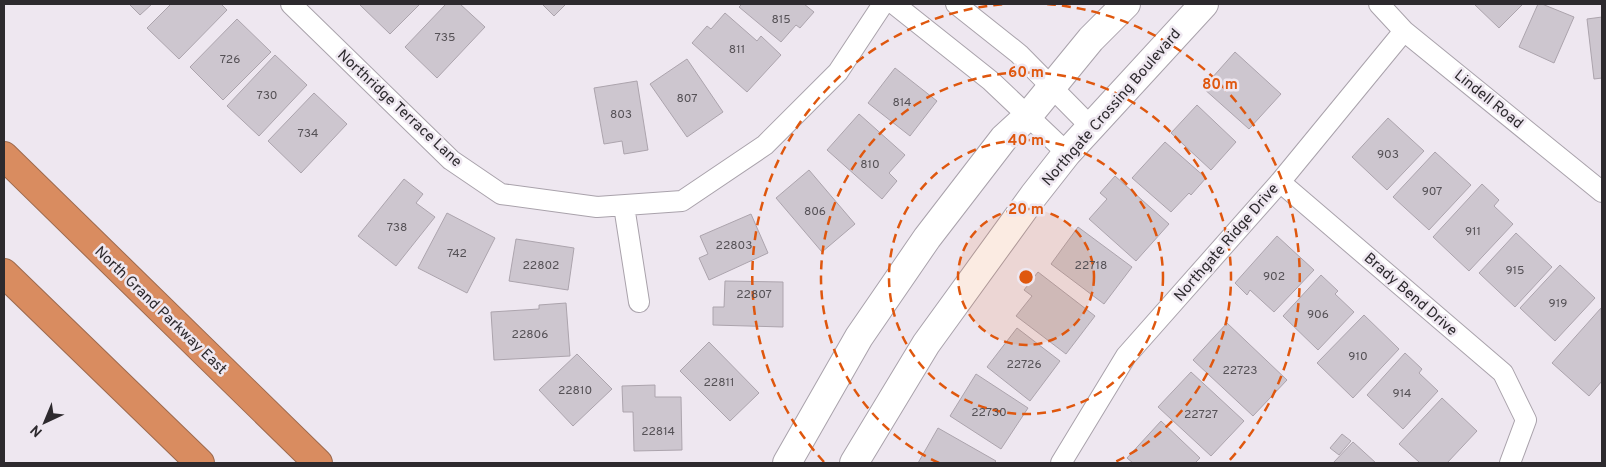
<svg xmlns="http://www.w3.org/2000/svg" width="1606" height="467" viewBox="0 0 1606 467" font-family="Overpass,sans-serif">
<rect width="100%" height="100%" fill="#eee7f0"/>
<path fill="#cdc6cf" stroke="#aca4ad" d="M129 4H152L140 15Z
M171 4H221L227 10 179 59 147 28Z
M359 4H420L390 34Z
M446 4H460L485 27 437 78 405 47Z
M542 4H566L554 16Z
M742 4H804L814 12 800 28 796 25 781 42 739 7Z
M1474 4H1523L1499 28Z
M1538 4H1542L1574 17 1554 63 1519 47Z
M725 13 757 41 761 36 781 55 747 92 692 43 707 26 711 29Z
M1602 17V78L1594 79 1587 19Z
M237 19 271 52 223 100 190 67Z
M1235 52 1281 94 1249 129 1203 88Z
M275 55 307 85 259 136 227 106Z
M687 59 723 112 687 137 650 84Z
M895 68 937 101 910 136 868 103Z
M637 81 648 150 624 154 622 141 604 144 594 88Z
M314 93 347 124 301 173 268 141Z
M1197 105 1236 142 1211 170 1171 133Z
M859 114 905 155 889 173 897 181 882 199 827 150Z
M1388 118 1424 151 1387 190 1352 157Z
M1165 142 1206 178 1191 195 1189 193 1171 212 1132 178Z
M1435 152 1471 185 1429 230 1393 197Z
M809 170 855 224 822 252 776 198Z
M1115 176 1169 224 1136 261 1089 219 1107 199 1100 193Z
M404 179 423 194 416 203 435 217 396 266 358 236Z
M1482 184 1499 200 1494 206 1513 224 1469 271 1433 237Z
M447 213 495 238 467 293 418 268Z
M751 214 768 253 709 280 699 258 708 254 700 236Z
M1078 227 1132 267 1104 304 1051 264Z
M1516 233 1552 267 1515 307 1479 273Z
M1277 236 1314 270 1274 312 1250 290 1247 295 1235 283Z
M516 239 574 248 568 290 509 281Z
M1560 265 1595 298 1555 341 1520 308Z
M1038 272 1095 316 1066 354 1016 316 1032 296 1024 290Z
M1321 275 1338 291 1335 294 1354 312 1318 350 1283 316Z
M725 281 783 282V327L713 325V307H724Z
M566 303 570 356 494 360 491 312 539 309V305Z
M1601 308 1602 381 1589 396 1552 363Z
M1364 315 1399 349 1353 398 1317 363Z
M1227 323 1287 380 1253 416 1193 360Z
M1017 328 1060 361 1030 401 987 367Z
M709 342 759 393 730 421 680 371Z
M1405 353 1422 369 1419 373 1438 391 1403 429 1367 395Z
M577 354 612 389 573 426 539 390Z
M1191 372 1244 421 1211 456 1158 407Z
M976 374 1028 408 1001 449 950 416Z
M655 385V397H681L682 450 634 451 633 412H623L622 386Z
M1442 398 1477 431 1447 463H1418L1419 462 1399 444Z
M1161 421 1200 458 1195 463H1133L1127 458Z
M938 428 996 461 994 463H918Z
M1342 434 1351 441 1339 455 1330 448Z
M1353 442 1376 463H1333Z"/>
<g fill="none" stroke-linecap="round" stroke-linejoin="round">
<g stroke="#a9a2ab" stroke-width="22">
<path id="minor" d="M291 4 451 160 501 194 597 207 682 201 765 145 838 72 883 4
M894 4 991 81 1067 153
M956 4 1019 54 1091 127
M1379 4 1404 31 1602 192
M1280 182 1503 373 1526 420 1510 463
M624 206 639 302
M1061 463 1126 356 1280 182 1404 31"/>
</g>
<g stroke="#a9a2ab" stroke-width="30">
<path id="secondary" d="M787 463 859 337 927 238 1004 138 1028 116 1091 39 1126 4
M854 463 926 344 1034 195 1067 153 1204 4"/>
</g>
<g stroke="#9d6a4e" stroke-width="30">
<path id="motorway" d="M4 156 318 463
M4 273 200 463"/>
</g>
<use href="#minor" stroke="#fff" stroke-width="20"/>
<use href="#secondary" stroke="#fff" stroke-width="28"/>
<use href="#motorway" stroke="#d98c60" stroke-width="28"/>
</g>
<circle cx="1026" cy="277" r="68" fill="#df570e" fill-opacity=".12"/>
<g fill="none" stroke="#df570e" stroke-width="2.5" stroke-dasharray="9 6">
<circle cx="1026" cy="277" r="68"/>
<circle cx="1026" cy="277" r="137"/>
<path d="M939 463A205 205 0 1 1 1113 463"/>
<path d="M824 462A274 274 0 0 1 1005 4M1047 4A274 274 0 0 1 1228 462"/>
</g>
<g text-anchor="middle" stroke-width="5" stroke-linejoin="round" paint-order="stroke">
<g font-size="12" fill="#555156">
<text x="781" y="23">815</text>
<text x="445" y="41">735</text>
<text x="737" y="53">811</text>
<text x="230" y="63">726</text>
<text x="267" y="99">730</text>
<text x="687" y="102">807</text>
<text x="902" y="106">814</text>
<text x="621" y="118">803</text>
<text x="308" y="137">734</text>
<text x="1388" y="158">903</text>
<text x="870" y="168">810</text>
<text x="1432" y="195">907</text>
<text x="815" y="215">806</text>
<text x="397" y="231">738</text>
<text x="1473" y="235">911</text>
<text x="734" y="249">22803</text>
<text x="457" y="257">742</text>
<text x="541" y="269">22802</text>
<text x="1091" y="269">22718</text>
<text x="1515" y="274">915</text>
<text x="1274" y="280">902</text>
<text x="754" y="298">22807</text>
<text x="1558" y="307">919</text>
<text x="1318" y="318">906</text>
<text x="530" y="338">22806</text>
<text x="1358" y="360">910</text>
<text x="1024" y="368">22726</text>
<text x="1240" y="374">22723</text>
<text x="719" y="386">22811</text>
<text x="575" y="394">22810</text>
<text x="1402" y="397">914</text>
<text x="989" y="416">22730</text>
<text x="1201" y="418">22727</text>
<text x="658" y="435">22814</text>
</g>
<g font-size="15" fill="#2d2a2e" stroke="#eee7f0">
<text transform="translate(1489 99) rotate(39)" y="5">Lindell Road</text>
<text transform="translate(1111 107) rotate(-49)" y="5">Northgate Crossing Boulevard</text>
<text transform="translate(400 108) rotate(43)" y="5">Northridge Terrace Lane</text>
<text transform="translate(1226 242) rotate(-49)" y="5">Northgate Ridge Drive</text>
<text transform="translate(1411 294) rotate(41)" y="5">Brady Bend Drive</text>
<text transform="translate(161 310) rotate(44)" y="5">North Grand Parkway East</text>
</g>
</g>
<circle cx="1026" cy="277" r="8" fill="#df570e" stroke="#eee7f0" stroke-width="2.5"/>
<g font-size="15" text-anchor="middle" font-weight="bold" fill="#df570e" stroke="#eee7f0" stroke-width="5" stroke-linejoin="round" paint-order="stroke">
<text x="1026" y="77">60 m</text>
<text x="1220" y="89">80 m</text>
<text x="1026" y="145">40 m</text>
<text x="1026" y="214">20 m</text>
</g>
<rect width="1606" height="467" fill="none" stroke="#2d2a2e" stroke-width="10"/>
<g transform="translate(45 422) rotate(224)" stroke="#eee7f0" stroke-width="4" paint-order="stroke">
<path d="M0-4L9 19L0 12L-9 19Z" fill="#2d2a2e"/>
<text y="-8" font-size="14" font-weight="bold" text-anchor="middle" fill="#2d2a2e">N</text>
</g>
</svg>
